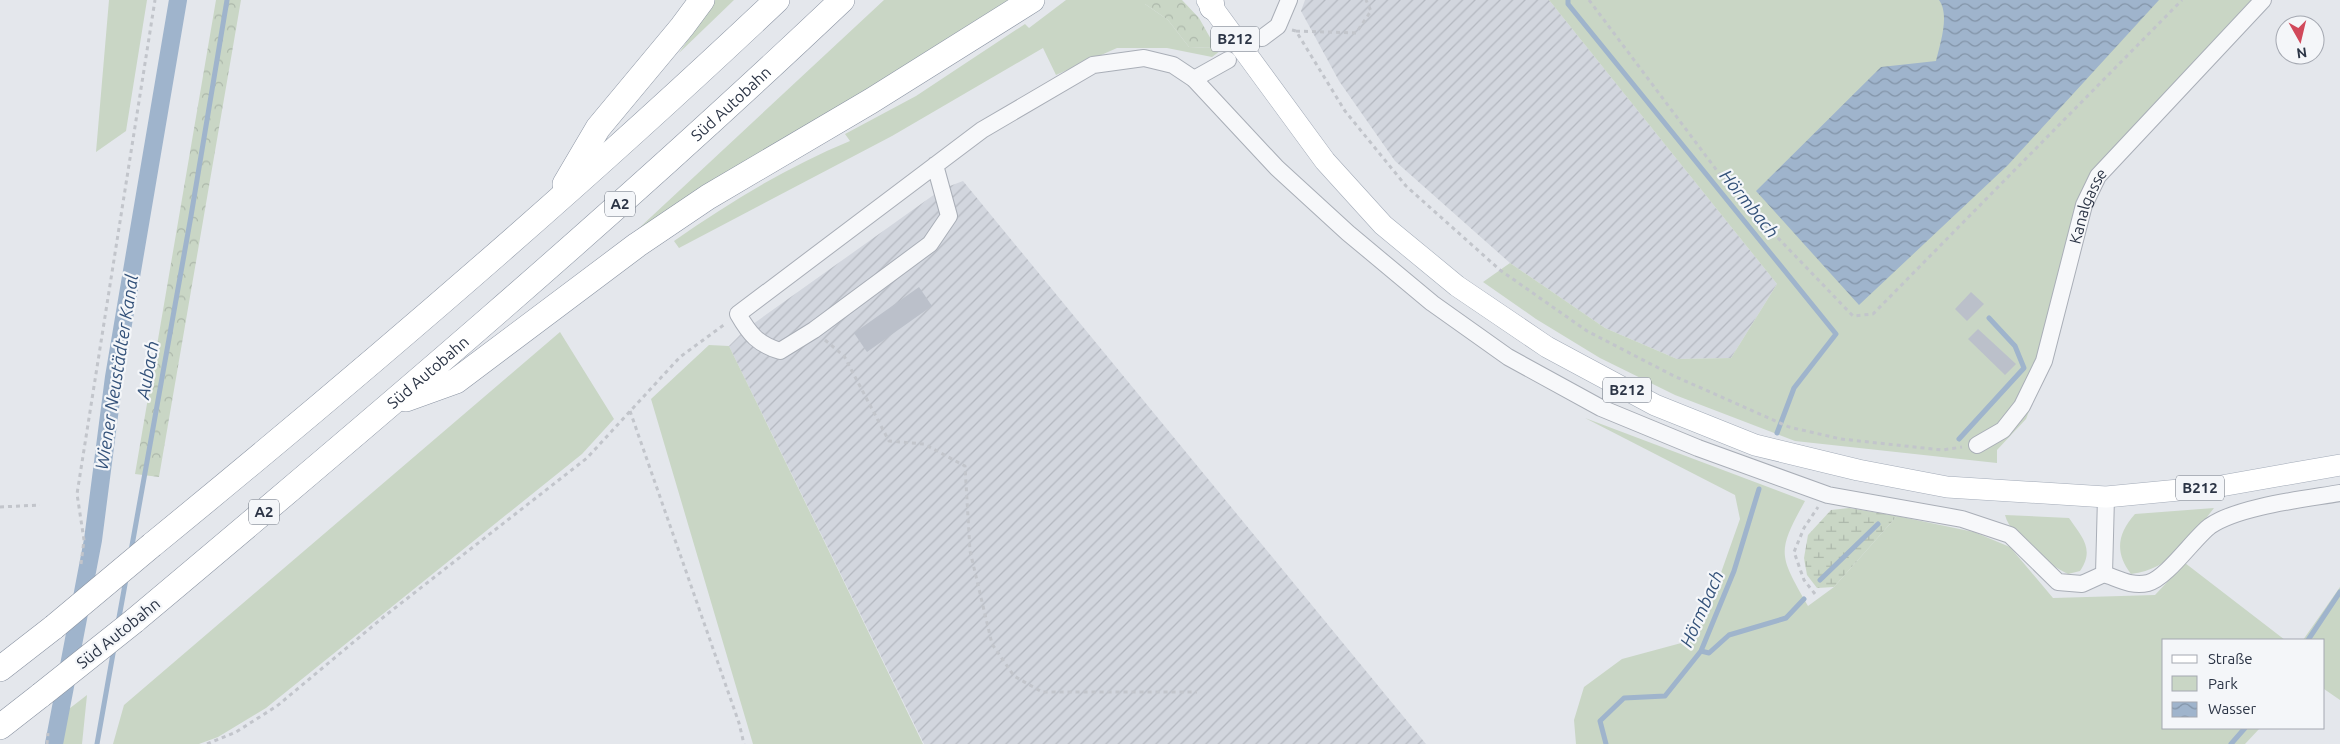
<svg xmlns="http://www.w3.org/2000/svg" width="2340" height="744" viewBox="0 0 2340 744" font-family="Ubuntu,sans-serif">
<defs>
<pattern id="industrial-furrows" width="10" height="10" patternUnits="userSpaceOnUse" patternTransform="scale(1.25)"><rect width="10" height="10" fill="#d2d6de"/><path d="M-1 1l2-2M0 10L10 0M9 11l2-2" fill="none" stroke="#b4b8c0"/></pattern>
<pattern id="forest-crowns" width="20" height="18" patternUnits="userSpaceOnUse" patternTransform="scale(1.25)"><rect width="20" height="18" fill="#c9d6c5"/><path d="M2 6a3 3 0 1 1 6 0M12 15a3 3 0 1 1 6 0" fill="none" stroke="#adb8ab"/></pattern>
<pattern id="wetland-marsh" width="20" height="14" patternUnits="userSpaceOnUse" patternTransform="scale(1.25)"><rect width="20" height="14" fill="#c9d6c5"/><path d="M1 5h8M5 5V1M11 12h8M15 12V8" fill="none" stroke="#adb8ab"/></pattern>
<pattern id="water-waves" width="16" height="10" patternUnits="userSpaceOnUse" patternTransform="scale(1.25)"><rect width="16" height="10" fill="#9fb4cc"/><path d="M0 5q4-4 8 0t8 0" fill="none" stroke="#8293a7"/></pattern>
</defs>
<rect width="100%" height="100%" fill="#e4e7ec"/>
<path fill="url(#industrial-furrows)" d="M1305 0H1549L1777 284 1731 358 1677 359 1605 328 1510 263 1395 161 1339 81 1301 11Z
M963 181 1426 744H924L729 346 746 329 942 189Z"/>
<path fill="#c9d6c5" d="M109 0H147L126 131 96 152Z
M715 0H734L679 53Z
M884 0H1008L638 233 637 230Z
M1066 0H1145V4L1168 20 1189 47 1216 48 1220 51 1212 57 1167 48H1117L1056 75 1043 48 892 136 679 248 674 241C730 202 787 167 850 141L845 134 916 96 1025 24 1029 28Z
M1549 0H2268L2105 176 2087 218 2056 342 2026 419 1997 450V463L1795 441 1675 395 1600 358 1536 319 1483 282 1510 263 1605 328 1677 359 1731 358 1777 284Z
M560 332 614 419 582 454 266 708 218 737 199 744H113L124 705Z
M709 345 729 346 923 744H753L651 399Z
M1585 418 1805 501C1776 553 1779 555 1808 606L1834 587 1897 516 1974 532 2010 547 2053 598 2155 595 2185 563 2285 640H2164V728H2260L2245 744H1576L1574 720 1584 687 1622 659 1685 642 1705 618 1740 519 1735 495Z
M2214 508C2191 537 2172 569 2131 574 2114 552 2118 533 2135 514Z
M2005 515 2069 518C2082 537 2095 549 2080 571L2068 574C2048 564 2011 538 2005 515Z
M2340 587V700L2324 689V640H2303Z
M87 695 82 744H60L65 712Z"/>
<path fill="url(#forest-crowns)" d="M216 0H241L159 477 135 474Z
M1145 0H1182L1199 18 1216 48 1189 47 1168 20 1145 4Z"/>
<path fill="url(#wetland-marsh)" d="M1849 508 1897 516 1834 587 1817 588 1807 575 1804 558 1808 535 1831 510Z"/>
<path fill="url(#water-waves)" d="M1939 0H2159L2008 165 1859 305 1756 191 1881 67 1936 61C1940 44 1950 15 1939 0Z"/>
<g fill="none" stroke-linecap="round" stroke-linejoin="round">
<path stroke="#9fb4cc" stroke-width="5" d="M1568 0V4L1836 334 1794 388 1777 433
M1959 439 2024 368 2015 346 1989 318
M131 551 191 216 227 0
M1820 580 1878 524
M118 623 126 579
M2308 640 2340 592
M1701 651 1709 653 1729 635 1786 618 1804 599
M97 744 114 648
M1606 744 1600 721 1624 698 1665 696 1701 651 1734 571 1759 489
M2231 744 2245 728"/>
<path stroke="#9fb4cc" stroke-width="18" d="M54 744 93 540 114 377 178 0"/>
</g>
<path fill="#bbc0ca" d="M919 287 932 306 867 352 854 333Z
M1971 292 1984 304 1967 321 1955 309Z
M1978 329 2016 364 2005 375 1968 339Z"/>
<g fill="none" stroke-linecap="round" stroke-linejoin="round">
<g stroke="#a9aeb7" stroke-width="18">
<g id="minor">
<path d="M1262 38 1278 26 1289 0"/>
<path d="M1194 79 1228 60"/>
<path d="M935 165 949 216 930 244 814 330 780 351C758 344 750 335 738 314L982 130 1093 65 1144 58 1173 65 1194 79 1277 168 1348 233 1432 303 1508 357 1601 408 1698 448 1828 495 1962 519 2010 535 2058 582 2082 584 2104 574 2106 497"/>
<path id="s1" d="M1977 445 2003 430 2022 406 2044 361 2084 205 2098 176 2263 0"/>
<path d="M2104 574C2119 579 2132 587 2148 583 2167 578 2194 538 2210 526 2239 506 2305 499 2340 493"/>
</g>
</g>
<g stroke="#a3abb8" stroke-width="22">
<path id="major" d="M1207 0 1325 161 1383 225 1457 286 1547 347 1655 405 1755 445 1858 470 1947 487 2106 497 2221 486 2340 465"/>
</g>
<g stroke="#8b94a3" stroke-width="26">
<g id="highway">
<path d="M1211 0 1212 7"/>
<path d="M565 184 598 128 682 27 702 0"/>
<path d="M406 399 456 381 637 245 708 197 871 101 1032 0"/>
<path d="M152 545C366 370 576 190 777 0"/>
<path id="s2" d="M134 621C375 419 614 216 842 0"/>
<path d="M0 669 54 627"/>
<path d="M0 727 41 695"/>
</g>
</g>
<path stroke="#c2c5cb" stroke-width="3" stroke-dasharray="4 4" stroke-linecap="butt" d="M1589 0 1730 188 1853 316 1873 314 2182 0
M1292 30 1296 31 1345 111 1406 186 1500 270 1587 331 1674 376 1789 427 1841 439 1942 450 1962 447
M1296 31 1356 33 1371 11 1366 0
M825 340 844 356 889 441 924 444 965 466 970 551 992 644 1014 676 1042 692H1197
M630 411 739 723 744 744
M0 507 40 505
M81 564 84 540 77 494 155 0
M1815 594 1804 580 1794 552 1804 528 1818 507
M47 744 48 733
M207 744 236 732 277 706 386 615 587 458 680 357 725 324"/>
<use href="#minor" stroke="#f7f8fa" stroke-width="16"/>
<use href="#major" stroke="#fff" stroke-width="21"/>
<use href="#highway" stroke="#fff" stroke-width="25"/>
<g stroke="#8b94a3" stroke-width="26" stroke-linecap="butt">
<path id="highway-bridge" d="M54 627 152 545
M41 695 134 621"/>
</g>
<use href="#highway-bridge" stroke="#fff" stroke-width="25"/>
</g>
<g text-anchor="middle" stroke-width="4.5" stroke-linejoin="round" paint-order="stroke">
<g fill="#f4f6f9" stroke="#676e7b" stroke-width="1">
<rect x="1211" y="26.5" width="48" height="25" rx="4"/>
<rect x="605" y="191.5" width="30" height="25" rx="4"/>
<rect x="1603" y="377.5" width="48" height="25" rx="4"/>
<rect x="2176" y="475.5" width="48" height="25" rx="4"/>
<rect x="249" y="499.5" width="30" height="25" rx="4"/>
</g>
<g font-size="15" font-weight="bold" fill="#2b3445">
<text x="1235" y="44">B212</text>
<text x="620" y="209">A2</text>
<text x="1627" y="395">B212</text>
<text x="2200" y="493">B212</text>
<text x="264" y="517">A2</text>
</g>
<g font-size="16" fill="#2b3445" stroke="#f4f6f9">
<text dy="6" stroke="none"><textPath href="#s2" startOffset="790">Süd Autobahn</textPath></text>
<text dy="6" stroke="none"><textPath href="#s1" startOffset="272">Kanalgasse</textPath></text>
<text dy="6" stroke="none"><textPath href="#s2" startOffset="385">Süd Autobahn</textPath></text>
<text transform="translate(118 633) rotate(-39)" y="6">Süd Autobahn</text>
</g>
<g font-size="18" font-style="italic" fill="#34527a" stroke="#f4f6f9">
<text transform="translate(1749 204) rotate(51)" y="6">Hörmbach</text>
<text transform="translate(148 370) rotate(-80)" y="6">Aubach</text>
<text transform="translate(117 372) rotate(-81)" y="6">Wiener Neustädter Kanal</text>
<text transform="translate(1702 609) rotate(-66)" y="6">Hörmbach</text>
</g>
</g>
<rect x="2162" y="639" width="162" height="90" fill="#f4f6f9" stroke="#a4a8b1"/>
<rect x="2172" y="655" width="25" height="8" fill="#ffffff" stroke="#a4a8b1"/>
<text x="2208" y="664" font-size="15" fill="#2b3445">Straße</text>
<rect x="2172" y="676" width="25" height="15" fill="#c9d6c5" stroke="#a4a8b1"/>
<text x="2208" y="689" font-size="15" fill="#2b3445">Park</text>
<rect x="2172" y="702" width="25" height="15" fill="url(#water-waves)" stroke="#a4a8b1"/>
<text x="2208" y="714" font-size="15" fill="#2b3445">Wasser</text>
<g transform="translate(2300 40) rotate(172)"><circle r="24" fill="#f4f6f9" stroke="#a4a8b1"/>
<path d="M0-4L9 19L0 12L-9 19Z" fill="#d1495b"/>
<text y="-8" font-size="14" font-weight="bold" text-anchor="middle" fill="#2b3445">N</text>
</g>
</svg>
